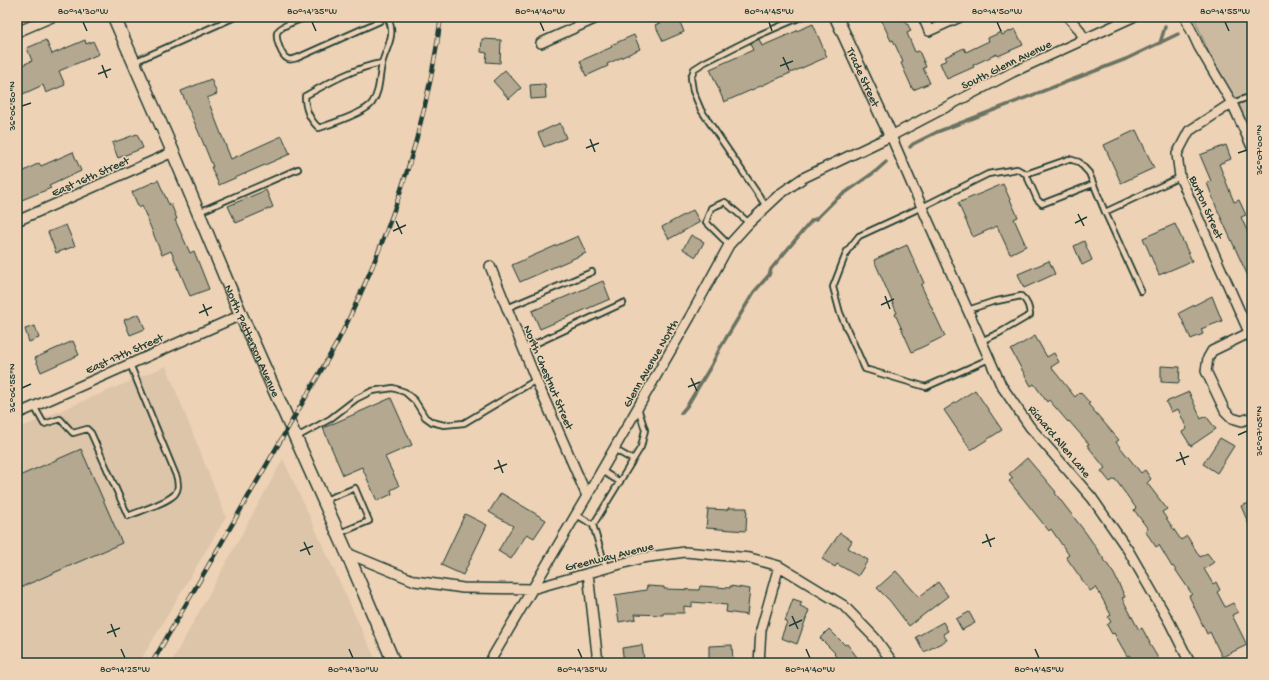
<svg xmlns="http://www.w3.org/2000/svg" width="1269" height="680" viewBox="0 0 1269 680" font-family="'Gochi Hand',sans-serif">
<rect width="100%" height="100%" fill="#eed2b5"/>
<filter id="ink" filterUnits="userSpaceOnUse"><feTurbulence type="fractalNoise" baseFrequency=".025" numOctaves="2"/><feDisplacementMap in="SourceGraphic" scale="8" xChannelSelector="R" yChannelSelector="G"/><feConvolveMatrix kernelMatrix="1 2 1 2 8 2 1 2 1" color-interpolation-filters="sRGB"/></filter>
<g filter="url(#ink)">
<path fill="#ddc5aa" d="M166 366 226 517 139 663H17V429Z
M283 459 377 663H171Z"/>
<path fill="#ccbaa0" stroke="#767c6a" d="M1194 17H1252V158Z"/>
<g fill="none" stroke-linecap="round" stroke-linejoin="round">
<path stroke="#6a7363" stroke-width="3.5" d="M1160 43 1165 27
M910 147 913 144 937 132 1126 59 1178 34
M681 413 687 406 711 366 720 348 754 292 769 275 771 269 812 220 816 219 835 200 876 171 886 162"/>
</g>
<path fill="#b4a891" stroke="#1f3d34" d="M674 17H678L684 32 663 41 655 25Z
M880 17H900L902 21 905 19 911 31 907 33 915 52 919 51 926 67 923 68 930 83 913 90 901 63 903 62 893 40 891 41Z
M813 24 827 57 724 102 710 69 753 50 750 44 759 39 762 46Z
M1015 29 1023 45 998 56 997 54 973 65 974 67 947 79 940 63 947 60 945 57 964 48 966 52 989 41 988 38 1001 32 1002 35Z
M634 35 640 49 607 64 608 66 586 76 580 61 612 47 611 45Z
M482 39 501 40 500 63 486 62 487 53 481 52Z
M46 40 52 54 85 40 86 44 93 41 99 54 59 71 65 85 46 93 43 85 23 94 17 81V67L32 61 27 48Z
M505 70 521 88 509 99 493 81Z
M211 79 217 94 207 98 231 159 282 136 290 154 219 185 211 167H213L202 140 181 91Z
M545 84 546 98 531 99 530 85Z
M560 123 566 138 544 147 538 133Z
M1136 130 1154 168 1121 183 1104 145Z
M137 134 143 148 118 158 112 143Z
M1226 145 1231 159 1219 164 1234 202 1239 200 1246 215 1241 217 1252 242V285L1217 209 1207 183 1211 181 1200 155Z
M73 152 81 171 49 186 51 188 17 202V175L39 163 41 166Z
M158 180 169 205 171 204 177 219 175 220 190 253 194 251 209 289 190 296 171 251 162 255 142 206 139 208 132 192Z
M1003 184 1018 217 1014 219 1026 246 1010 254 997 226 973 237 958 203Z
M266 190 273 207 236 223 228 206Z
M693 210 700 222 669 239 662 227Z
M1175 224 1192 261 1159 275 1143 238Z
M66 225 75 246 56 253 48 232Z
M691 235 704 242 696 257 683 249Z
M578 236 586 253 520 282 512 265Z
M1084 241 1092 260 1082 265 1074 246Z
M907 245 924 283 921 285 945 336 912 352 895 314 897 313 874 260Z
M1049 261 1055 274 1024 288 1018 274Z
M603 281 610 299 540 329 532 311Z
M1212 296 1222 321 1201 329 1203 334 1191 339 1179 313Z
M139 314 145 329 130 335 124 320Z
M35 326 39 338 29 342 25 329Z
M1035 336 1047 357 1054 353 1059 362 1051 367 1075 397 1080 392 1090 403 1088 404 1119 440 1116 442 1141 473 1145 470 1151 479 1147 483 1167 509 1162 512 1181 540 1187 536 1200 557 1207 553 1214 562 1204 569 1213 584 1216 582 1220 590 1217 592 1225 607 1233 603 1238 612 1232 615 1247 645 1222 657 1210 632 1207 634 1189 596 1192 594 1173 566 1172 567 1159 545 1156 547 1145 531 1148 529 1134 510 1136 508 1115 479 1110 482 1101 471 1105 468 1087 445 1089 444 1069 421 1068 422 1049 400 1047 402 1034 384 1031 386 1011 350Z
M73 341 79 355 41 372 35 358Z
M1161 366 1180 367 1179 383 1161 382Z
M975 390 1002 430 971 450 944 410Z
M1189 392 1201 419 1206 416 1216 429 1191 446 1182 432 1187 429 1178 409 1171 412 1166 402Z
M391 398 412 445 385 457 399 486 391 490 392 494 377 501 362 467 343 475 323 428Z
M1220 438 1234 446 1217 473 1203 464Z
M81 449 122 543 17 589V477Z
M1027 458 1056 492 1055 493 1086 533 1114 574 1125 597 1122 598 1139 630 1142 628 1150 643H1149L1161 663H1134L1129 655 1127 656 1114 633 1112 634 1107 625 1111 622 1108 617 1111 615 1096 587 1090 591 1066 557 1069 555 1051 529 1049 531 1009 481 1013 478 1009 474Z
M501 493 546 520 534 538 527 534 511 559 498 551 513 526 489 512Z
M1252 502V532L1241 506Z
M728 508H747L746 531 706 528 708 509 728 510Z
M465 514 487 525 463 575 441 565Z
M840 533 852 541 848 548 868 560 858 576 837 564 835 567 822 559Z
M896 571 919 597 938 582 948 596 909 626 890 601 877 588Z
M647 586 664 587V589L699 590 700 586 730 588V586L750 589 747 615 726 612 727 605 692 602V607L684 606V613H663V615L635 614 636 619 619 622 615 595 646 590Z
M793 599 802 602 800 606 809 610 797 644 781 638 787 622 785 621Z
M969 612 975 623 962 630 956 619Z
M943 622 948 631 943 634 947 640 924 652 916 637Z
M829 629 845 645 847 644 857 657 850 663H841L834 654 835 653 820 638Z
M642 645 644 660 624 663 622 648Z
M732 645 733 662 709 663V646Z"/>
<g fill="none" stroke-linecap="round" stroke-linejoin="round">
<g stroke="#1f3d34" stroke-width="8">
<path id="lane" d="M306 17C298 21 283 24 278 31 274 36 281 53 285 57 289 61 293 59 297 58L380 21 382 17
M134 62 235 17
M382 63C356 67 328 83 305 96 305 108 310 120 319 128 331 124 366 112 372 103 380 92 379 77 382 64 384 54 390 45 391 35 392 28 390 22 387 17
M1232 103 1252 96
M1026 174 1037 199 1042 204 1093 184
M766 206 701 110 693 91 691 78 694 69 705 62 759 35 801 17
M199 212 298 169
M729 245 706 222 711 208 725 202 749 223
M1141 291 1105 212 1180 177
M507 308 592 272
M968 310 992 302 1021 296C1028 302 1029 307 1030 315L999 333 981 341
M524 349 623 303
M989 359 926 387 865 369 840 313 833 287 847 251 859 236 922 207 988 174 1017 169 1026 174 1069 159 1079 162 1089 173 1105 212
M34 406 44 424 60 419 73 433 87 429 91 433 128 516C140 511 167 503 175 494 179 489 178 484 177 478L130 364
M297 437 330 419 356 399 372 391 393 388 405 392 415 401 425 417 432 422 444 425 464 423 536 380
M614 449 633 460
M602 471 620 482
M325 500 355 488 369 521 340 533
M577 515 593 525
M606 568 593 525 641 447 645 430 638 408"/>
</g>
<g stroke="#1f3d34" stroke-width="12">
<path id="street" d="M923 17 929 31 960 17
M1068 17 1078 28 1085 40
M1185 17 1199 47 1232 103 1252 147
M17 32 52 17
M541 43 599 17
M1232 103 1189 131 1177 154 1180 177 1252 339
M891 136 913 187 1001 385 1030 427 1092 498 1128 550 1170 623 1190 663
M17 221 173 152
M490 266 536 380 587 496
M1249 333 1212 351 1208 358 1206 371 1225 411 1232 418 1242 421 1252 417
M17 414 241 315
M347 553 415 581 463 588 532 589 642 558 685 552 750 558 779 566 843 605 875 638 893 663
M588 573 598 663
M489 663 587 496 690 317 729 245 749 223 780 194 803 178 891 136 1013 72 1133 17
M759 663 761 630 779 566"/>
</g>
<g stroke="#1f3d34" stroke-width="15">
<g id="secondary">
<path id="s1" d="M114 17 173 152 241 315 347 553 394 663"/>
<path id="s2" d="M836 17 891 136"/>
</g>
</g>
<use href="#lane" stroke="#eed2b5" stroke-width="4.5"/>
<use href="#street" stroke="#eed2b5" stroke-width="9"/>
<use href="#secondary" stroke="#eed2b5" stroke-width="12"/>
<g stroke="#1f3d34" stroke-width="4.5">
<path id="rail" d="M152 663 337 343C389 240 426 132 441 17"/>
</g>
<use href="#rail" stroke="#eed2b5" stroke-width="3" stroke-dasharray="9" stroke-linecap="butt"/>
</g>
</g>
<path fill="none" stroke="#1f3d34" stroke-width="1.5" d="M83 22 87 31M312 22 316 31M540 22 544 31M769 22 772 31M997 22 1001 31M1225 22 1229 31M783 57 789 70M102 65 107 78M780 66 793 61M98 74 111 69M22 106 31 103M590 139 595 152M586 148 599 143M1238 153 1247 150M1078 214 1084 226M396 221 402 234M1075 223 1087 217M393 231 406 225M885 296 890 309M203 304 208 316M881 305 894 299M199 313 212 307M691 378 697 391M688 387 700 382M22 388 31 384M1238 435 1247 431M1180 452 1185 465M498 460 503 473M1176 461 1189 456M494 469 507 464M986 534 991 547M304 542 310 555M982 543 995 538M300 551 313 546M792 616 798 629M111 624 116 637M789 626 802 620M107 633 120 628M121 649 125 658M349 649 353 658M578 649 582 658M806 649 810 658M1035 649 1039 658"/>
<g text-anchor="middle" stroke-width="3" stroke-linejoin="round" paint-order="stroke">
<g font-size="12" fill="#1f3d34" stroke="#eed2b5">
<text transform="translate(1006 64) rotate(-26)" y="4">South Glenn Avenue</text>
<text dy="4" stroke="none"><textPath href="#s2" startOffset="66">Trade Street</textPath></text>
<text transform="translate(90 176) rotate(-24)" y="4">East 16th Street</text>
<text transform="translate(1207 207) rotate(66)" y="4">Burton Street</text>
<text dy="4" stroke="none"><textPath href="#s1" startOffset="352">North Patterson Avenue</textPath></text>
<text transform="translate(124 353) rotate(-24)" y="4">East 17th Street</text>
<text transform="translate(650 363) rotate(-60)" y="4">Glenn Avenue North</text>
<text transform="translate(549 377) rotate(67)" y="4">North Chestnut Street</text>
<text transform="translate(1060 441) rotate(50)" y="4">Richard Allen Lane</text>
<text transform="translate(609 556) rotate(-14)" y="4">Greenway Avenue</text>
</g>
</g>
<rect width="1269" height="680" fill="none" stroke="#eed2b5" stroke-width="44"/>
<rect x="22" y="22" width="1225" height="636" fill="none" stroke="#1f3d34" stroke-width="1.5"/>
<g font-size="10" text-anchor="middle" fill="#1f3d34">
<text x="83" y="14">80°14'30"W</text>
<text x="312" y="14">80°14'35"W</text>
<text x="540" y="14">80°14'40"W</text>
<text x="769" y="14">80°14'45"W</text>
<text x="997" y="14">80°14'50"W</text>
<text x="1225" y="14">80°14'55"W</text>
<text transform="translate(11 106) rotate(-90)" y="4">36°06'50"N</text>
<text transform="translate(1258 150) rotate(-90)" y="4">36°07'00"N</text>
<text transform="translate(11 388) rotate(-90)" y="4">36°06'55"N</text>
<text transform="translate(1258 431) rotate(-90)" y="4">36°07'05"N</text>
<text x="125" y="672">80°14'25"W</text>
<text x="353" y="672">80°14'30"W</text>
<text x="582" y="672">80°14'35"W</text>
<text x="810" y="672">80°14'40"W</text>
<text x="1039" y="672">80°14'45"W</text>
</g>
</svg>
